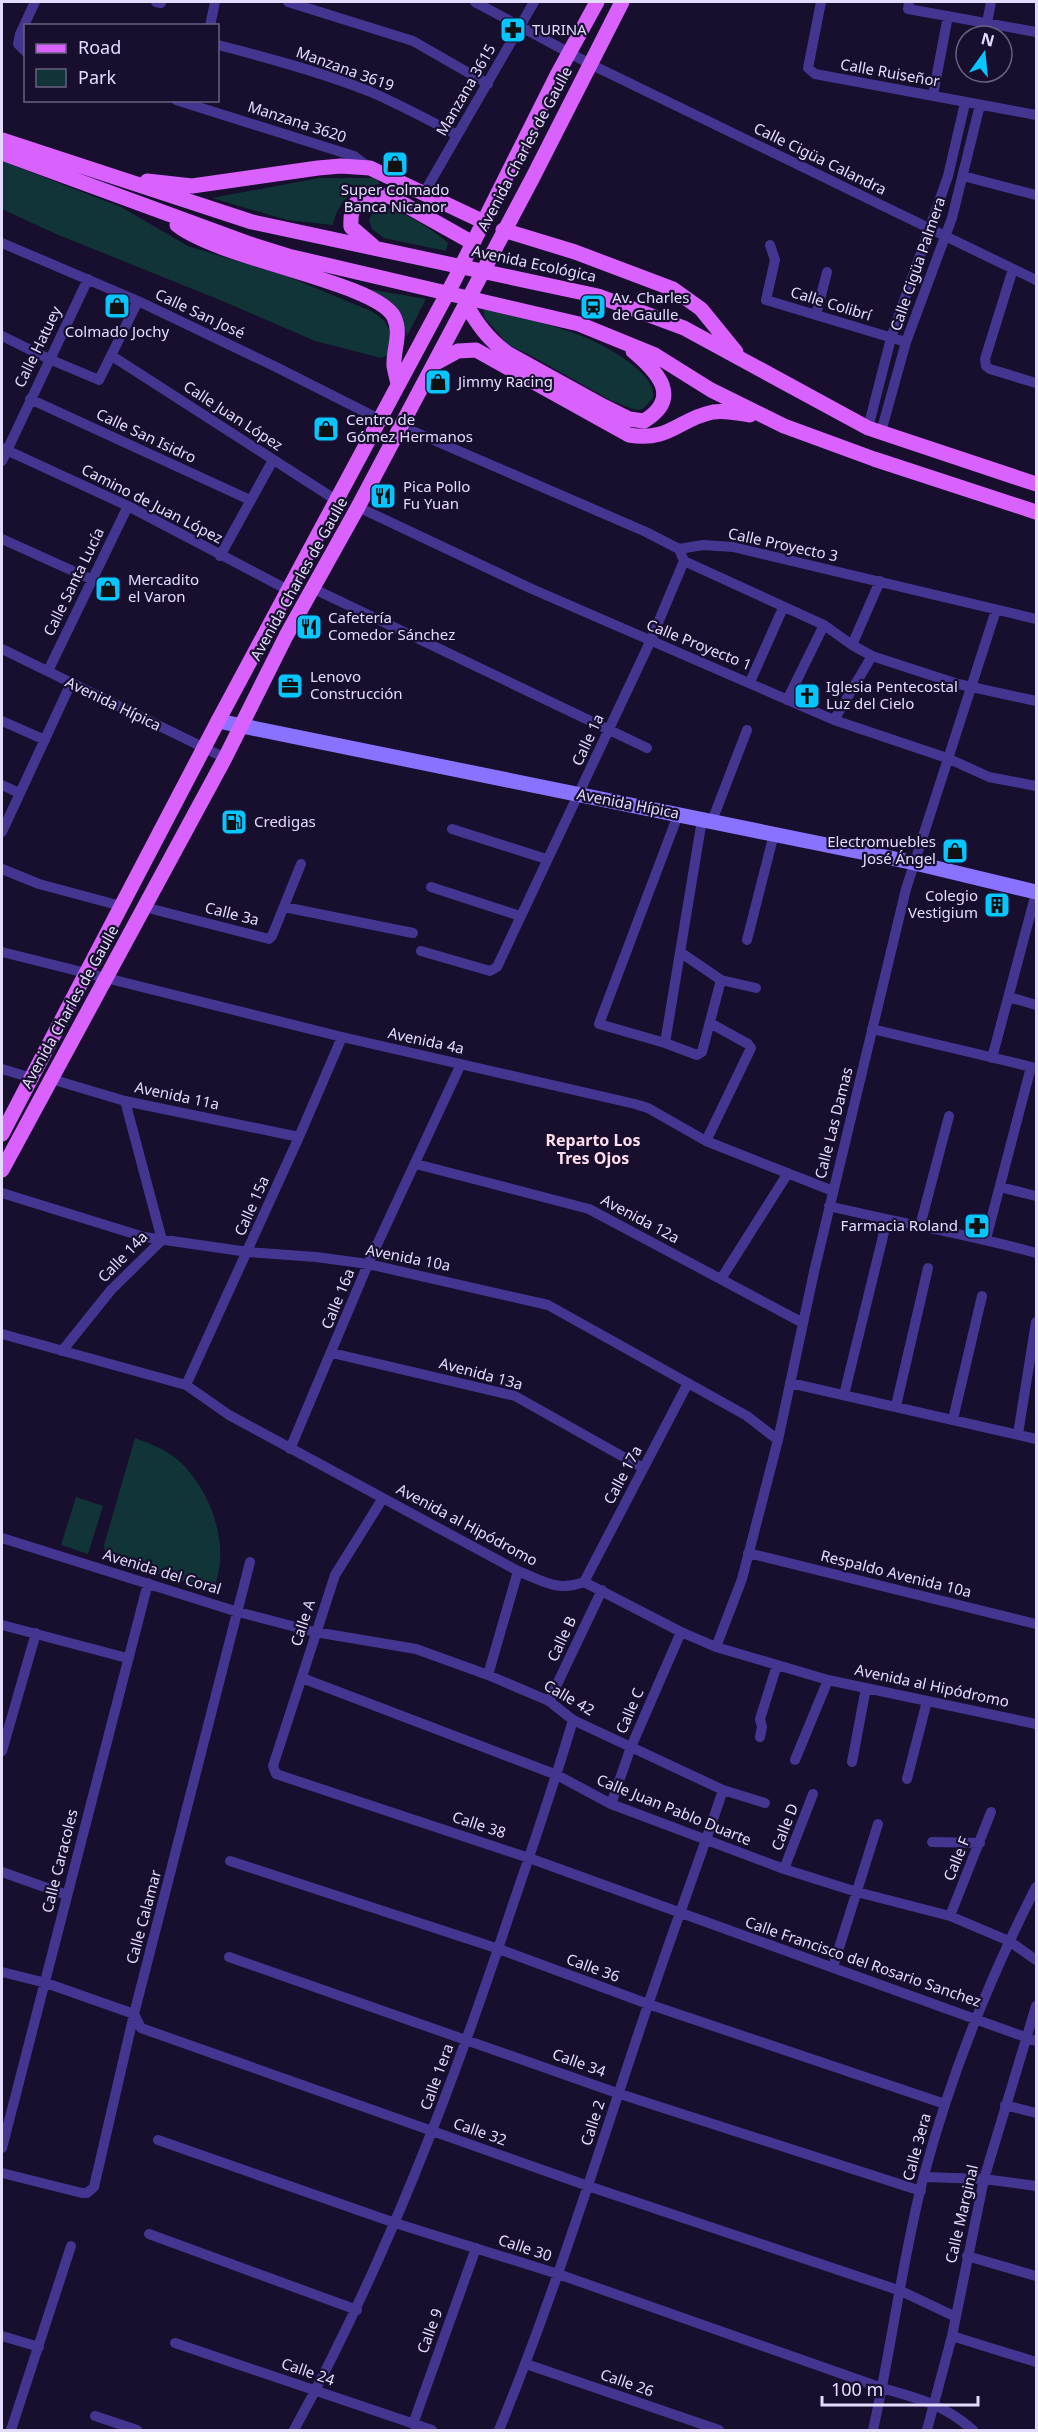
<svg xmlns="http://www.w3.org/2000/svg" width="1038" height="2432" viewBox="0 0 1038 2432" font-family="'Noto Sans',sans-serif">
<rect width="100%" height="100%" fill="#180e2d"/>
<path fill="#113438" d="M2 161 121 207 188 246 289 277 371 311C392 323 392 333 388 355L381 358 315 341 225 302 56 234 2 209Z
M319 178H376L380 184C355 188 338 199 333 225L287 220 212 198Z
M379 207C399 207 434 230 448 243L446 251 384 238 372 229 369 220 373 212Z
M345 285 426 299 407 336 403 323Z
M483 310H489C519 318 550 324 579 335 599 342 659 373 653 398L643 409 635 410 610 400 528 354 508 345 485 318Z
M135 1438C149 1443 161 1448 173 1456 204 1480 223 1525 220 1563 219 1572 216 1582 214 1590L110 1560 105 1553 104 1545Z
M76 1497 103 1506 88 1554 61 1545Z"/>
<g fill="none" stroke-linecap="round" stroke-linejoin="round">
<path stroke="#443591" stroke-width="10" d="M156 2 161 3
M288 2 413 41 488 84
M475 2 590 64 1036 280
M821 2 808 68 815 74 1036 115
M909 2 908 9 1036 32
M987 23 991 2
M210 26 215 2
M218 45C269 58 321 72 371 92 400 105 429 120 457 135
M26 52 18 44 20 34 35 2
M933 95 948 16
M176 100 354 156 370 168
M963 176 1036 195
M424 193 534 2
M2 243 138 301 274 366 381 420
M770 245 775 260 766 300 906 342
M1013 269 985 359 986 366 990 369 1036 383
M816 315 827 272
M2 336 49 359 99 380 138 301
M112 356 336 500
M30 399 250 500
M401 426 646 532 679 549 703 545 733 547 1036 619
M868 428 891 338 948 176 965 103
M881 432 906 342 952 218 980 105
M2 448 128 506 288 590
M2 461 88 279
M358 507 532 589 834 720 947 758 989 777 1036 786
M2 539 93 580
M220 556 273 460
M684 561 824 625 852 645 872 656 958 684 1036 701
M312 588 647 748
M852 645 880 581
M2 649 225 758
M48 671 128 506
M750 682 783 608
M787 700 824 625
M834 720 872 656
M2 721 45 740
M2 785 19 793
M678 815 599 1024 665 1043 697 1055 702 1052 721 980 680 952
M712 821 747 730
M452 829 546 859
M2 832 71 683
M2 869 39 884 121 906
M431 887 520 916
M144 907 269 939 272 936 301 864
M284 907 413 933
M747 940 774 834
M421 951 490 971 497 967 650 642 684 561 679 549
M2 952 342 1037 635 1104 648 1108 706 1141 833 1191
M721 980 756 988
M1009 997 1036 1005
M872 1029 1036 1068
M665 1043 702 820
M992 1058 1036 893
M2 1069 32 1078
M51 1079 125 1101 299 1137
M706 1141 751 1048 748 1044 710 1023
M416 1164 589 1209 803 1323
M1000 1187 1036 1196
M2 1193 144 1237 248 1252 316 1257 368 1264 548 1305 747 1416 778 1440
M829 1206C898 1223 968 1234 1036 1253
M920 1226 949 1116
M986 1239 1031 1067
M721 1279 788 1173
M2 1334 186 1385 229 1415 518 1571C543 1581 557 1592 584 1582L681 1632 716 1647 828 1680 1036 1724
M62 1351 111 1290 162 1240 125 1101
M332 1353 515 1396 643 1468
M790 1383 1036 1439
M186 1385 299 1137 342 1037
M844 1395 887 1220
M896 1406 928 1268
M953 1419 982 1296
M1018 1434 1036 1322
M290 1449 368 1264 461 1064
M383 1498 335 1575 273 1766 276 1774 529 1858 1036 2041
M2 1538 238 1612 315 1632 416 1649 488 1675 549 1701 573 1720 723 1790 765 1803
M748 1553 1036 1624
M584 1582 688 1383
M2 1625 127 1658
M716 1647 742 1579 778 1440 814 1272 906 889 996 610
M488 1675 518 1571
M302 1678 557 1775 611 1804 784 1869 857 1892 950 1916 1009 1941 1036 1960
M549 1701 602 1590
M760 1737 762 1727 760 1719 777 1665
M2 1751 36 1633
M795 1760 828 1680
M852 1762 866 1688
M907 1779 927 1701
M611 1804 631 1747 681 1632
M932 1842 980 1843
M230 1861 499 1949 648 2004 945 2104
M784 1869 813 1794
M2 1872 67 1895
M950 1916 991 1812
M229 1957 617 2093 921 2191
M833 1967 878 1824
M2 1972 46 1983 134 2014 141 2028 588 2186 901 2291 956 2317
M1005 2105 1036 2113
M158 2140 395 2223 558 2274 882 2388C920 2399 943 2404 973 2430
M2 2148 148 1583
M2 2173 82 2193H87L94 2187 134 2014 250 1562
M924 2177 984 2179 1036 2186
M149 2234 357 2310
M967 2256 1036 2276
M2 2336 39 2347
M952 2336 1036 2362
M175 2343 432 2430
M526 2364 719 2430
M95 2416 137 2430
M413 2424 476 2248
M11 2430 71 2246
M294 2430C384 2266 451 2091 510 1913 532 1849 554 1785 573 1720
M499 2430C556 2291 600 2147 648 2005 672 1933 699 1862 723 1790
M873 2430C892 2346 902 2259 924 2175 951 2074 989 1979 1036 1887
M927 2430 952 2336 984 2179 1036 2006"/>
<path stroke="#8872ff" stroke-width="15" d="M218 721 915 863 1036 892"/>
<path stroke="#d962ff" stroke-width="15" d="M2 140 252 222 598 296 684 328 868 428 1036 484
M2 153 250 244 288 256 579 324 655 355 711 390 784 426 874 459 1036 512
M147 181 192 186 318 168 341 166 370 168 484 222
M177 225C221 260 376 282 394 317 402 334 393 349 394 366 395 372 397 379 398 384
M503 230 575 252 673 289 701 309 736 352
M373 246 351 227C349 198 366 191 391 197L473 243
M466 304C477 324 488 339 507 353L603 406 629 419 644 421C682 398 658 372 633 351
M434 364 458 351 476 350 629 435C670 442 678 419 713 412 725 410 738 413 750 415
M2 1134 218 721 455 279 557 75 597 2
M2 1170 225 758 286 636 358 507 532 179 622 2"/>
</g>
<defs>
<g id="pharmacy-square" transform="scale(1.35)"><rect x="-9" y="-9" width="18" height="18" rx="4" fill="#07c6ff" stroke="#180e2d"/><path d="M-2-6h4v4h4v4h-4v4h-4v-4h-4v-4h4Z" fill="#111"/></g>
<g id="shop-square" transform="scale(1.35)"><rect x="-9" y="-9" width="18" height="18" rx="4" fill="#07c6ff" stroke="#180e2d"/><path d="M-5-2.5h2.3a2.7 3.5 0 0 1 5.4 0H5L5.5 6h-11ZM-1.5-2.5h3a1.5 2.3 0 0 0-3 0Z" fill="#111"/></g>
<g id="station-square" transform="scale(1.35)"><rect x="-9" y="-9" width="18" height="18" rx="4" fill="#07c6ff" stroke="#180e2d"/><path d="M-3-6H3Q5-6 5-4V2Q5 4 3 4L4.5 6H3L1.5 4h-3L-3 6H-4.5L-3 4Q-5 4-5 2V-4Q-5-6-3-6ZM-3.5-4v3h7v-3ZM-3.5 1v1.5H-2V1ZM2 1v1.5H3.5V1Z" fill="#111"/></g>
<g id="restaurant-square" transform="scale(1.35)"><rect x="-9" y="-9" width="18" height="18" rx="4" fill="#07c6ff" stroke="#180e2d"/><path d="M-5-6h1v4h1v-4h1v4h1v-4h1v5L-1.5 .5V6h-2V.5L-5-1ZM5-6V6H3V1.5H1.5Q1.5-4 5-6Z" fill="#111"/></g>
<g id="office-square" transform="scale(1.35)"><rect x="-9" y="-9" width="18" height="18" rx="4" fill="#07c6ff" stroke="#180e2d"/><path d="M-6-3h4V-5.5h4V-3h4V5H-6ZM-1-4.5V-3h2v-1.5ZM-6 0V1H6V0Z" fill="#111"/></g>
<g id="church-square" transform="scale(1.35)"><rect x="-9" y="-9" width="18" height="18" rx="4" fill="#07c6ff" stroke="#180e2d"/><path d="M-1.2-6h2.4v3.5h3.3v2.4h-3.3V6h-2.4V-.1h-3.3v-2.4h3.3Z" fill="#111"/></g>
<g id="fuel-square" transform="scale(1.35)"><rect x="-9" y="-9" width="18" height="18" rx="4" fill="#07c6ff" stroke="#180e2d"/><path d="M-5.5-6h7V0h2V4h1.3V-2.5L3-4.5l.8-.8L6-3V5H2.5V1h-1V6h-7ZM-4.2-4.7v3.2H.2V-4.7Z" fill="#111"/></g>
<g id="building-square" transform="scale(1.35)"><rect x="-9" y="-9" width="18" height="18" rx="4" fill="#07c6ff" stroke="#180e2d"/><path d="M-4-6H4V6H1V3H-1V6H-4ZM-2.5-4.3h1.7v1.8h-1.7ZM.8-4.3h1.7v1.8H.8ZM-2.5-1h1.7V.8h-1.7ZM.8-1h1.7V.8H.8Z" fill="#111"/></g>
</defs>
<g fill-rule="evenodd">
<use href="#pharmacy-square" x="513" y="30"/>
<use href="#shop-square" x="395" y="164"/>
<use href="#shop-square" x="117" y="306"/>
<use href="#station-square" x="593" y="307"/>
<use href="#shop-square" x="438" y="382"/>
<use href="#shop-square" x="326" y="429"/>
<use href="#restaurant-square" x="383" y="496"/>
<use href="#shop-square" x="108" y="589"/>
<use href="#restaurant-square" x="309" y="627"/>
<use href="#office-square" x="290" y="686"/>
<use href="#church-square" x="807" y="696"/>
<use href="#fuel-square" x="234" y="822"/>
<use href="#shop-square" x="955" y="851"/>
<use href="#building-square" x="997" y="905"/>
<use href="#pharmacy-square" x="977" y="1226"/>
</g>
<g text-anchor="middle" stroke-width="4.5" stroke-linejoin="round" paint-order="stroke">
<g font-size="15" fill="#e4dbff" stroke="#180e2d" text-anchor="start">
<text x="532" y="35">TURINA</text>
<text x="395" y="195" text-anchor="middle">Super Colmado<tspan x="395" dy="17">Banca Nicanor</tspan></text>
<text x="612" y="303">Av. Charles<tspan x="612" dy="17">de Gaulle</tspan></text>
<text x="117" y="337" text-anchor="middle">Colmado Jochy</text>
<text x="458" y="387">Jimmy Racing</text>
<text x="346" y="425">Centro de<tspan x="346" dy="17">Gómez Hermanos</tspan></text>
<text x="403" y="492">Pica Pollo<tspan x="403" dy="17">Fu Yuan</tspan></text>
<text x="128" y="585">Mercadito<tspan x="128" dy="17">el Varon</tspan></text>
<text x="328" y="623">Cafetería<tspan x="328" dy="17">Comedor Sánchez</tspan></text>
<text x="310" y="682">Lenovo<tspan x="310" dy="17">Construcción</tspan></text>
<text x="826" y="692">Iglesia Pentecostal<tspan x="826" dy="17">Luz del Cielo</tspan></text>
<text x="254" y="827">Credigas</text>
<text x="936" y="847" text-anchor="end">Electromuebles<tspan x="936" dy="17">José Ángel</tspan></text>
<text x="978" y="901" text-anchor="end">Colegio<tspan x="978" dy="17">Vestigium</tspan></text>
<text x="958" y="1231" text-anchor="end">Farmacia Roland</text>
</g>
<g font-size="15" fill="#e4dbff" stroke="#180e2d">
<text transform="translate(345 69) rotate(20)" y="5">Manzana 3619</text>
<text transform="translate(890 73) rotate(10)" y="5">Calle Ruiseñor</text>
<text transform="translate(466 90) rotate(-60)" y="5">Manzana 3615</text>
<text transform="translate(297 122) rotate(18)" y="5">Manzana 3620</text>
<text transform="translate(525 149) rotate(-62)" y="5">Avenida Charles de Gaulle</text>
<text transform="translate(820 159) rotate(26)" y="5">Calle Cigüa Calandra</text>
<text transform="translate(534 264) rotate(12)" y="5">Avenida Ecológica</text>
<text transform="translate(918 264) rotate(-71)" y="5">Calle Cigüa Palmera</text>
<text transform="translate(831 304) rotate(17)" y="5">Calle Colibrí</text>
<text transform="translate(200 314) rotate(25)" y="5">Calle San José</text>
<text transform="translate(38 347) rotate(-64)" y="5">Calle Hatuey</text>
<text transform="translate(233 416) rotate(33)" y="5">Calle Juan López</text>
<text transform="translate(146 436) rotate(25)" y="5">Calle San Isidro</text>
<text transform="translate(152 504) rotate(27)" y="5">Camino de Juan López</text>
<text transform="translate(783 545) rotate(12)" y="5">Calle Proyecto 3</text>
<text transform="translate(299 579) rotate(-61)" y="5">Avenida Charles de Gaulle</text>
<text transform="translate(74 582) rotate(-64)" y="5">Calle Santa Lucía</text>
<text transform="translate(699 645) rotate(22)" y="5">Calle Proyecto 1</text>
<text transform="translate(113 704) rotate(26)" y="5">Avenida Hípica</text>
<text transform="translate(588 740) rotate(-65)" y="5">Calle 1a</text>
<text transform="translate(628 804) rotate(11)" y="5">Avenida Hípica</text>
<text transform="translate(232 914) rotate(14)" y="5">Calle 3a</text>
<text transform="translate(70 1007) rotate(-61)" y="5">Avenida Charles de Gaulle</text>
<text transform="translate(426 1041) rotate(12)" y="5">Avenida 4a</text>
<text transform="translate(177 1096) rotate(12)" y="5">Avenida 11a</text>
<text transform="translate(834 1123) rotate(-76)" y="5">Calle Las Damas</text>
<text transform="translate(252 1206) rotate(-66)" y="5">Calle 15a</text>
<text transform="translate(640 1219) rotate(28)" y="5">Avenida 12a</text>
<text transform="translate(123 1257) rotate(-46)" y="5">Calle 14a</text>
<text transform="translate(408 1258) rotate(11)" y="5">Avenida 10a</text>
<text transform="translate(338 1299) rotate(-68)" y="5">Calle 16a</text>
<text transform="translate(481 1374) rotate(15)" y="5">Avenida 13a</text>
<text transform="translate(623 1475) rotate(-62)" y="5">Calle 17a</text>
<text transform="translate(467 1525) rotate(28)" y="5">Avenida al Hipódromo</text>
<text transform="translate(162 1572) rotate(17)" y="5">Avenida del Coral</text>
<text transform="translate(896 1574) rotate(14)" y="5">Respaldo Avenida 10a</text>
<text transform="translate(303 1623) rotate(-72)" y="5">Calle A</text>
<text transform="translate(562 1639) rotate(-65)" y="5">Calle B</text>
<text transform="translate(932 1686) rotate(12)" y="5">Avenida al Hipódromo</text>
<text transform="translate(569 1698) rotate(30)" y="5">Calle 42</text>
<text transform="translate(630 1711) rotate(-67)" y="5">Calle C</text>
<text transform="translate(674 1810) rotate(22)" y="5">Calle Juan Pablo Duarte</text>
<text transform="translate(479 1825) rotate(18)" y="5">Calle 38</text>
<text transform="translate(785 1827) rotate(-69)" y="5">Calle D</text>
<text transform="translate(957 1859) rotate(-68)" y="5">Calle F</text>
<text transform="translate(60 1861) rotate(-76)" y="5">Calle Caracoles</text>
<text transform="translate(144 1917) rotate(-75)" y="5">Calle Calamar</text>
<text transform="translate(863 1962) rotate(19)" y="5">Calle Francisco del Rosario Sanchez</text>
<text transform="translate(593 1968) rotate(20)" y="5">Calle 36</text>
<text transform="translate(579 2063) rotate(20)" y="5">Calle 34</text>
<text transform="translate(437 2077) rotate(-70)" y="5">Calle 1era</text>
<text transform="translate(593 2123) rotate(-72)" y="5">Calle 2</text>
<text transform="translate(480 2132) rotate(19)" y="5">Calle 32</text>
<text transform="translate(917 2147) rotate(-75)" y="5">Calle 3era</text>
<text transform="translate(962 2214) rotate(-77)" y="5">Calle Marginal</text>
<text transform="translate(525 2248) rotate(18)" y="5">Calle 30</text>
<text transform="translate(430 2331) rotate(-70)" y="5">Calle 9</text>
<text transform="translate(308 2372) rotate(19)" y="5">Calle 24</text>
<text transform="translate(627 2383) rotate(19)" y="5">Calle 26</text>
</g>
<g font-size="16" font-weight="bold" fill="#fde" stroke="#180e2d">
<text x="593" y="1146">Reparto Los<tspan x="593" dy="18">Tres Ojos</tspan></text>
</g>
</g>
<rect width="1038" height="2432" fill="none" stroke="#e4dbff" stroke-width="6"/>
<rect x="24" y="24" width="195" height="78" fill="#180e2d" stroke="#6a6081" stroke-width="1.5"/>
<rect x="36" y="44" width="30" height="9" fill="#d962ff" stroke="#6a6081" stroke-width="1.5"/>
<text x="78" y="54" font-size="18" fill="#e4dbff">Road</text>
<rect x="36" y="69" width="30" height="18" fill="#113438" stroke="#6a6081" stroke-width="1.5"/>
<text x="78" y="84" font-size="18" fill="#e4dbff">Park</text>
<g transform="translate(984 54) rotate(15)"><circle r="28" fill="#180e2d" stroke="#6a6081" stroke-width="1.5"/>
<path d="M0-4.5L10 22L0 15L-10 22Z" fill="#07c6ff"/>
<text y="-9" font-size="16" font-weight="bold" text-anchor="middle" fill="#e4dbff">N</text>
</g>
<path d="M822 2396v9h156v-9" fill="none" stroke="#e4dbff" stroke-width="3"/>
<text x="831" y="2396" font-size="18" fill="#e4dbff" stroke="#180e2d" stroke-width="4.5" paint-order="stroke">100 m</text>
</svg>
